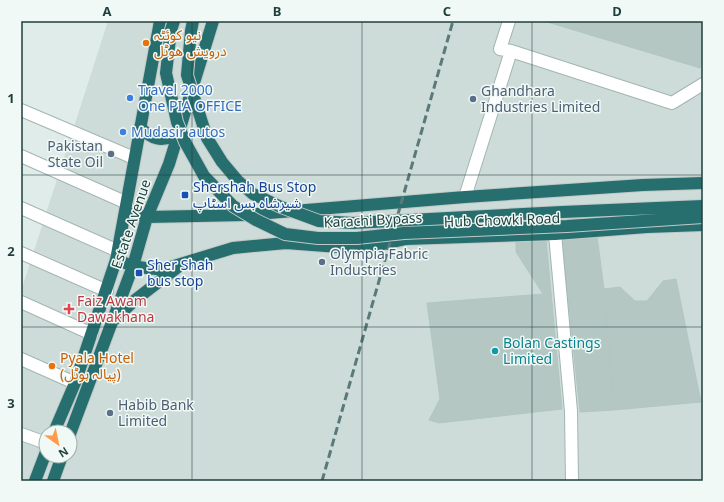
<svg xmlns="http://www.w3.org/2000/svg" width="724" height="502" viewBox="0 0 724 502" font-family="'Noto Sans','Noto Sans Arabic',sans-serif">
<rect width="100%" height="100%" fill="#e0ece9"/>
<path fill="#cedcd9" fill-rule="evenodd" d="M108 21H703V481H21V291ZM46 432H70V456H46Z"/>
<path fill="#b5c7c3" stroke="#b1c7c2" d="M544 21H703V57L700 68Z
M597 236 604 289 614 410 580 412 562 239Z
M546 239 562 409 439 423 429 420 440 399 427 303 543 294 516 252V241Z
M676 279 701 402 614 410 604 289 620 287 635 301H647L663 281Z"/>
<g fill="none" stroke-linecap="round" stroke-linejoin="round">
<g stroke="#a2b5b2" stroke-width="14">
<path id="minor" d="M511 51 672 103 703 84
M21 110 134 158
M21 156 127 203
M465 197 511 51 500 49 509 21
M21 208 118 251
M555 234 571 411 572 481
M21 253 107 291
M21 302 92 334
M21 359 75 383
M21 434 46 443"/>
</g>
<g stroke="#c0c9c8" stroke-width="14">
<path id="highway" d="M140 127C152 140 161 142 178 135
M126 213 147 217 246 215 465 197 643 185 703 183
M116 260C132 266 147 270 164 269L233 248 286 243 352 248 379 245 406 239 555 234 647 227 703 225
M114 320 135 300 178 267
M54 432 75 383 116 260 160 21
M70 434 133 266 147 217 169 164 213 21
M35 481 46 452
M53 481 62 456"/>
</g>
<use href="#minor" stroke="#fff" stroke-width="12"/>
<use href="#highway" stroke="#276e6e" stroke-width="12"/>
<path stroke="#597a78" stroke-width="3" stroke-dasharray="8 4" stroke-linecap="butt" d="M322 481 453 21"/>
<g stroke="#c0c9c8" stroke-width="14" stroke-linecap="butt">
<path id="highway-bridge" d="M174 21 171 30 166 73 177 122 185 142 204 176 233 206 256 220 285 234 318 238H357L404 233 567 226 703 217
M193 21 191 31 187 75 207 138 222 162 238 181 253 194 281 207 319 221 353 223 562 212 703 206"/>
</g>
<use href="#highway-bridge" stroke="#276e6e" stroke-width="12"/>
</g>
<path fill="none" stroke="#1e3f3c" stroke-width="1" stroke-opacity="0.55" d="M192 21V481M362 21V481M532 21V481M21 175H703M21 327H703"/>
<g fill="#e8710a" stroke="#f0f9f6" stroke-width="1.5">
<circle cx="146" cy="43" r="4"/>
<circle cx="52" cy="366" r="4"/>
</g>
<g fill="#3f7fe0" stroke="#f0f9f6" stroke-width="1.5">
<circle cx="130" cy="98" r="4"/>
<circle cx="123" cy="132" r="4"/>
</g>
<g fill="#5c6f8a" stroke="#f0f9f6" stroke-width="1.5">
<circle cx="473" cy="99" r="4"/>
<circle cx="111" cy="154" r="4"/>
<circle cx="322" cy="262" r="4"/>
<circle cx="110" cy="413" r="4"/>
</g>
<g fill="#1a4fb4" stroke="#f0f9f6" stroke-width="1.5">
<rect x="181" y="191" width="8" height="8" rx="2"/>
<rect x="135" y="269" width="8" height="8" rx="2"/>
</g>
<path fill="#e0444e" stroke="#f0f9f6" stroke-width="1.5" d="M67 303h4v4h4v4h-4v4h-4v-4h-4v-4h4z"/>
<circle fill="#0f9aa8" stroke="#f0f9f6" stroke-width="1.5" cx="495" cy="351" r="4"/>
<g text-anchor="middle" stroke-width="3" stroke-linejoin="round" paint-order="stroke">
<g font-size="14" fill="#c56008" stroke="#f0f9f6" text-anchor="start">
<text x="154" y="40">نیو کوئٹہ<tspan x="154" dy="16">درویش ھوٹل</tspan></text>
<text x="60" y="363">Pyala Hotel<tspan x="60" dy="16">(پیالہ ہوٹل)</tspan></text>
</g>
<g font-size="14" fill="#366cbe" stroke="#f0f9f6" text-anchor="start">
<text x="138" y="95">Travel 2000<tspan x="138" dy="16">One PIA OFFICE</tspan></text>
<text x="131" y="137">Mudasir autos</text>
</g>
<g font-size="14" fill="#4e5e75" stroke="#f0f9f6" text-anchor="start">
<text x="481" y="96">Ghandhara<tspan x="481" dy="16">Industries Limited</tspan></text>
<text x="103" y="151" text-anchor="end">Pakistan<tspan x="103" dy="16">State Oil</tspan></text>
<text x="330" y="259">Olympia Fabric<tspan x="330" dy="16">Industries</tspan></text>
<text x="118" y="410">Habib Bank<tspan x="118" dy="16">Limited</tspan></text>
</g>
<g font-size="14" fill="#164399" stroke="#f0f9f6" text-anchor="start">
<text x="193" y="192">Shershah Bus Stop<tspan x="193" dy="16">شیرشاہ بس اسٹاپ</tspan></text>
<text x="147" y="270">Sher Shah<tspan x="147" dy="16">bus stop</tspan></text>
</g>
<g font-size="14" fill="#1e3f3c" stroke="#f0f9f6">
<text transform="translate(373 220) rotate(-3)" y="5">Karachi Bypass</text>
<text transform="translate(502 220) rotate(-2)" y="5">Hub Chowki Road</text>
<text transform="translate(131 224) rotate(-71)" y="5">Estate Avenue</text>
</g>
<g font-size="14" fill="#be3a42" stroke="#f0f9f6" text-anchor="start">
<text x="77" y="306">Faiz Awam<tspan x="77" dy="16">Dawakhana</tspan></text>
</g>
<g font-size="14" fill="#0d838f" stroke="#f0f9f6" text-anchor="start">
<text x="503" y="348">Bolan Castings<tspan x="503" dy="16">Limited</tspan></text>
</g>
</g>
<rect width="724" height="502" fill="none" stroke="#f0f9f6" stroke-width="44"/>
<g transform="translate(58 444) rotate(147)"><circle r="19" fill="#f0f9f6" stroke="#9cafac"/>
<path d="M0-3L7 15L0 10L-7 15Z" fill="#ff9b4b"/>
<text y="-6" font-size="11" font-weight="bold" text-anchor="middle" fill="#1e3f3c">N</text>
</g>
<rect x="22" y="22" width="680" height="458" fill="none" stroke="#1e3f3c" stroke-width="1.5"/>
<g font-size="13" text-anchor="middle" font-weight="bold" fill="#1e3f3c">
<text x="107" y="16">A</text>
<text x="277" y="16">B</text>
<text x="447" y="16">C</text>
<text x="617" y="16">D</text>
<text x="11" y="103">1</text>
<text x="11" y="256">2</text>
<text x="11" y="408">3</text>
</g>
</svg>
